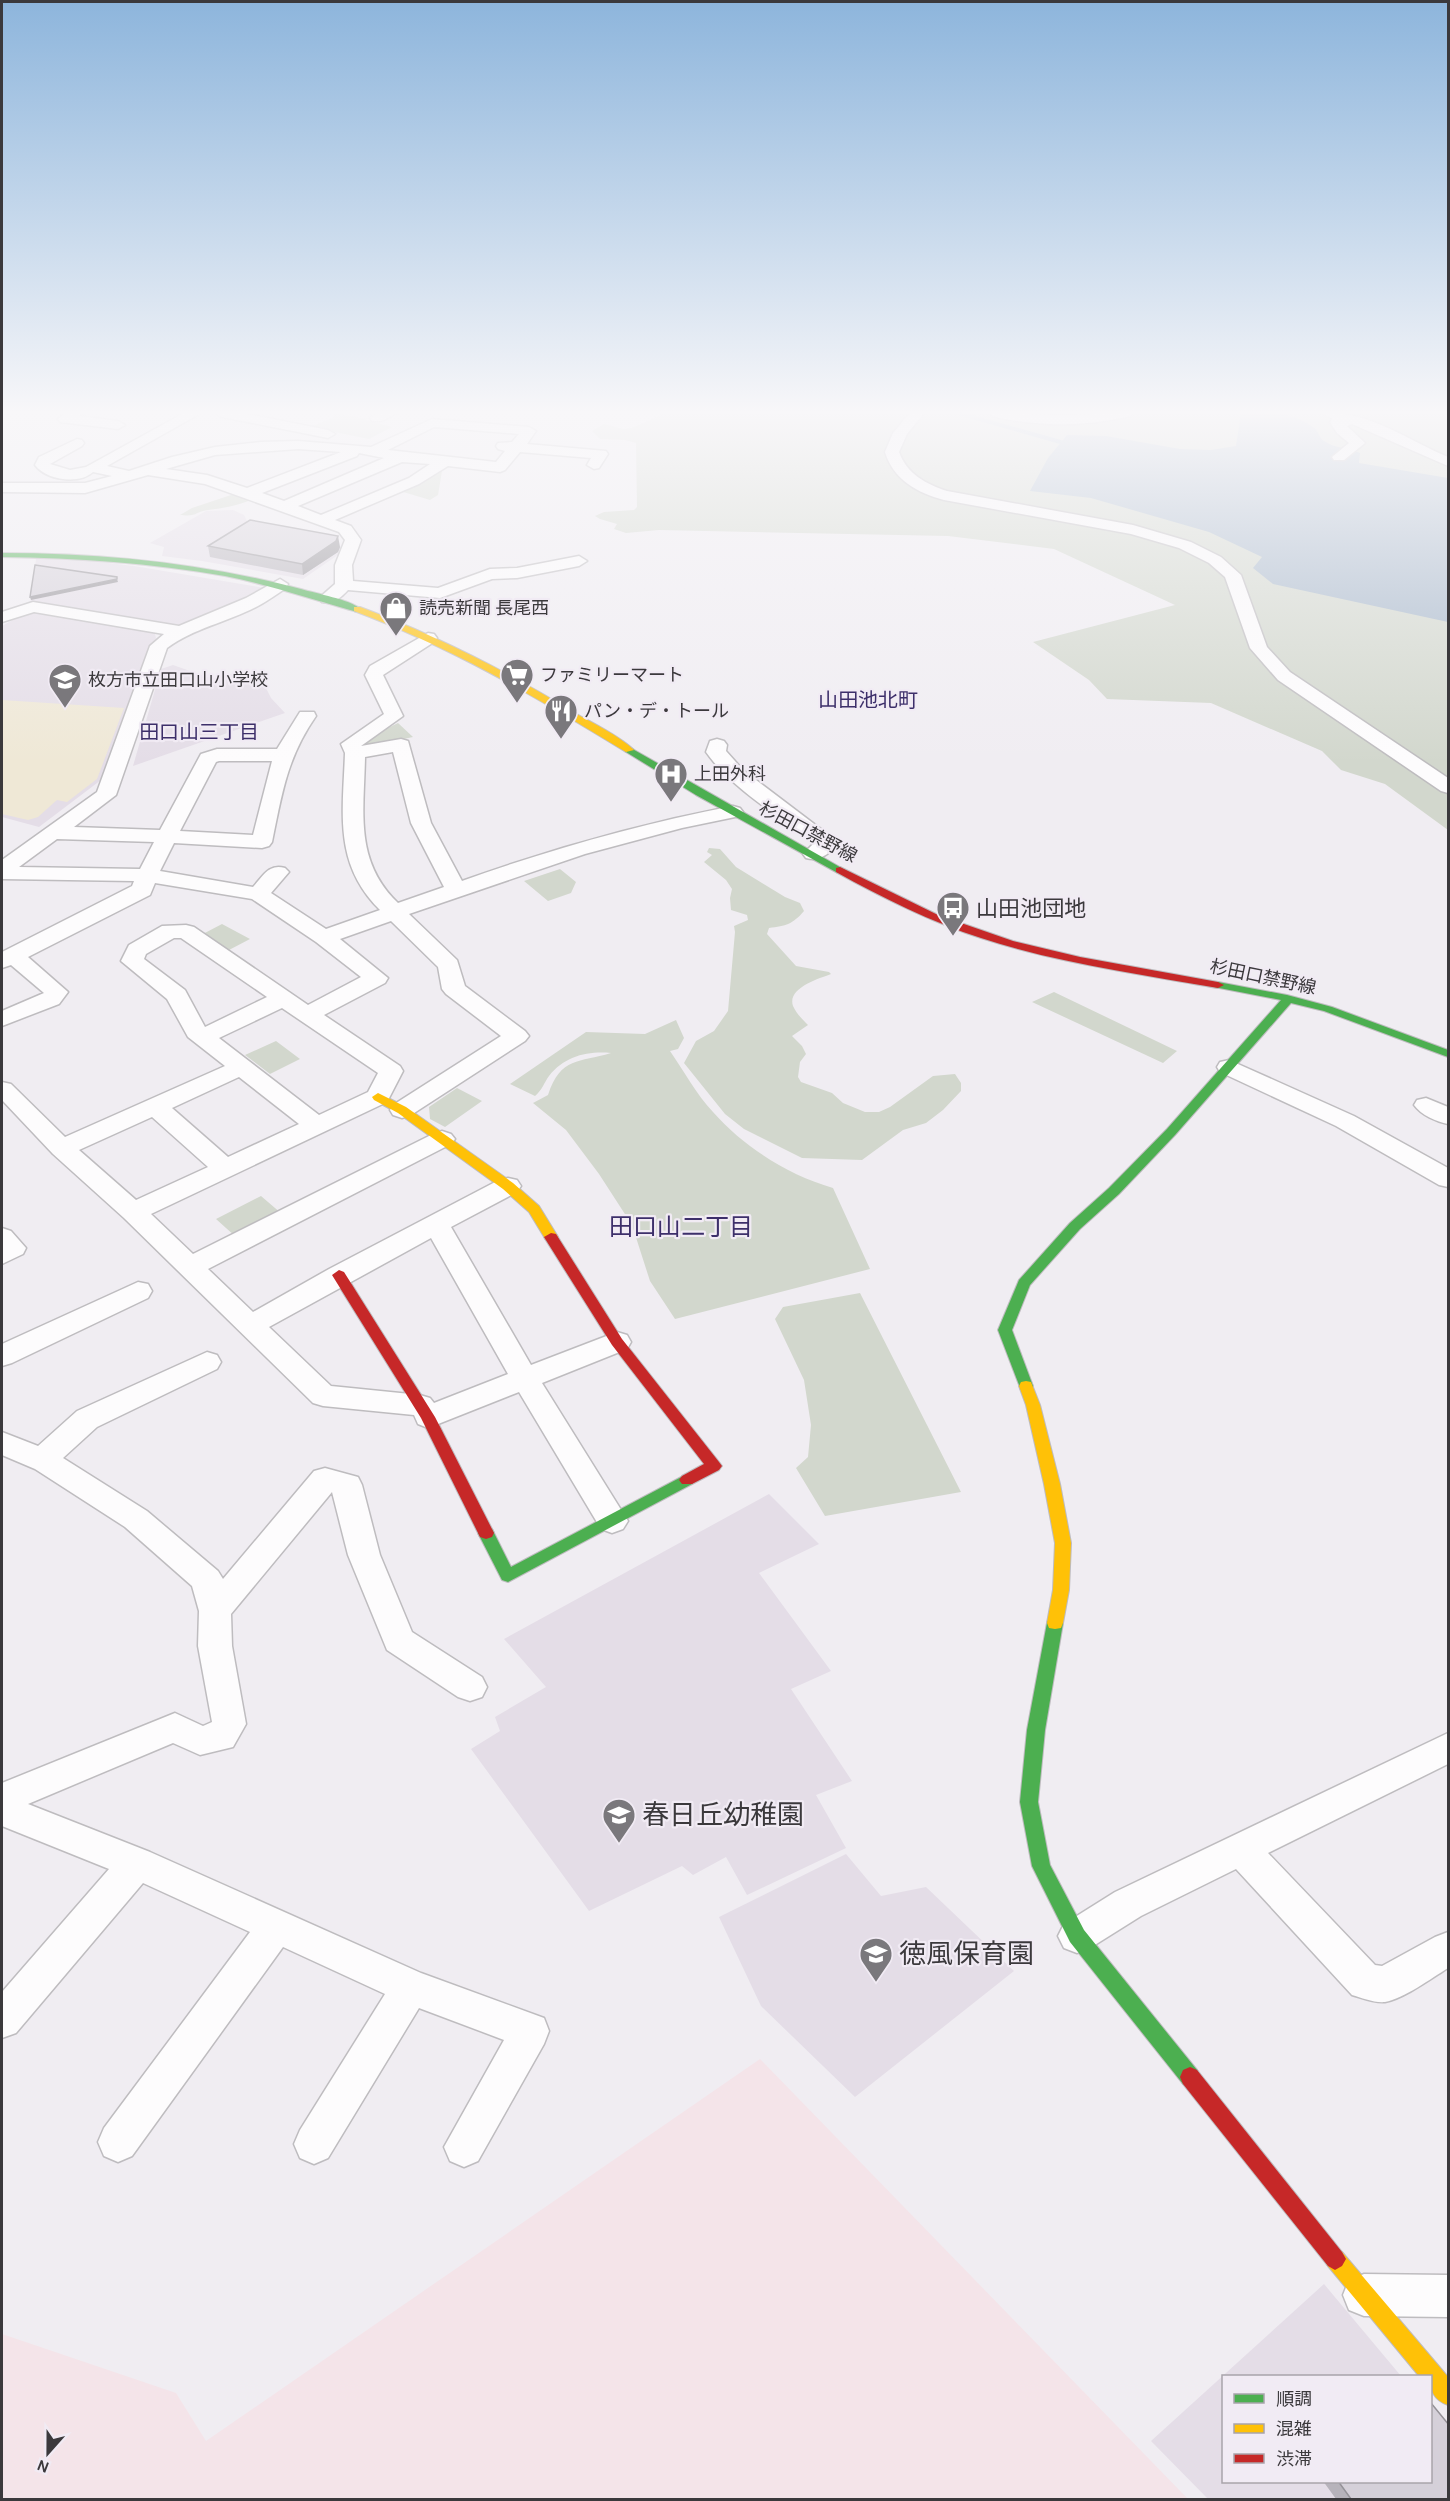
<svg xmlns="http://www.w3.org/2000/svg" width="1450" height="2501" viewBox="0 0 1450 2501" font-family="Karla,'Noto Sans JP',sans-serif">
<rect width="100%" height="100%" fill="#f0edf2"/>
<path fill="#e4dde7" d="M233 510 244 515 251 529 348 548 303 579 202 561 162 556 164 547 150 543 206 511Z
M36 559 83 560 134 566 265 588 240 603 177 627 30 606Z
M36 613 154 631 156 638 101 780 39 827 2 817V626L22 615Z
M173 665 213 679 241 671 261 678 271 698 285 713 133 766 161 669Z
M769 1494 819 1544 759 1573 831 1671 791 1689 852 1781 816 1795 846 1848 747 1895 726 1857 693 1875 682 1866 589 1911 471 1749 500 1731 495 1717 546 1687 504 1639Z
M846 1854 881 1896 926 1887 1014 1971 855 2097 761 2006 719 1917Z
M1324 2284 1401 2376H1224V2482H1430L1448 2499H1208L1151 2441Z"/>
<path fill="#f4e4e9" d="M760 2059 1188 2499H2V2334L176 2393 206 2441Z"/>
<path fill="#d2d7cd" d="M336 413 366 419 365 420 392 427 369 439 310 427 332 418Z
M665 413H1448V830L1385 784 1341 770 1322 751 1211 703 1107 699 1089 680 1033 642 1175 605 1054 549 948 536 659 530 626 533 614 529 617 524 600 519 595 516 604 512 634 510 637 507 636 443 625 440 600 439 592 431 604 424 623 429 632 428Z
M436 471H442L438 495 430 500 400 491Z
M234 494 251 500C236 506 224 508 208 510 194 512 198 517 180 515L192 508Z
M398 723 413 737 361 748 357 743Z
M709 848 720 849 736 867 785 897 800 903 804 911C793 924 786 926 769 928L767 934 796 966 829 972 831 974C818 979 787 988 793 1006 796 1013 803 1020 808 1025L792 1036 802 1046 806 1054 800 1062 798 1077 801 1082 832 1093 843 1103 865 1112H879L890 1107 933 1076 955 1074 961 1083V1091L943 1110 926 1123 903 1130 862 1160 802 1158 744 1129 725 1114 684 1063 696 1041 714 1031 728 1011 735 932 734 926 748 920 747 915 731 910 730 898 732 889 726 880 704 862 712 855 707 852Z
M560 869 576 882 571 893 548 901 524 881Z
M222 924 250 939 229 950 201 935Z
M1054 992 1177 1051 1163 1063 1032 1002Z
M676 1020 684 1038 678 1049 670 1051C684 1071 696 1094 713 1112 744 1147 788 1175 833 1188L870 1269 675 1319 650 1281 632 1225 599 1174 566 1130 533 1103 548 1095C561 1056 579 1063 611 1053 587 1051 565 1056 549 1076 544 1083 542 1090 535 1096L510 1084 586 1032 645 1034Z
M276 1041 300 1059 270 1074 245 1055Z
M457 1088 482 1101 445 1127 430 1119 429 1107Z
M261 1196 282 1214 236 1237 216 1219Z
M860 1293 961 1492 825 1516 796 1468 808 1457 811 1425 804 1380 775 1319 783 1307Z"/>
<path fill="#efe8d6" d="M2 700 124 708 97 779 67 802 57 800 38 817 28 820 2 814Z"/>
<path fill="#a6b7ca" d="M1241 413C1269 413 1289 410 1313 427 1318 430 1319 438 1324 441 1334 448 1348 448 1360 453L1359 463 1448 478V622L1273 584 1253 568 1262 557 1209 532 1091 498 1030 491 1048 458 1067 435 1106 436 1180 449 1211 450 1236 446Z"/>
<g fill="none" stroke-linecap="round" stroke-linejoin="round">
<path stroke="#a6b7ca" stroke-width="4" d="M958 413 1071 445"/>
<g stroke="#bebcbf" stroke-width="3">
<path id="street" d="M65 413H82L79 416 118 421 125 425 118 429 60 422 58 419Z
M184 413H201L107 466 129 471 172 457 215 447 261 442 298 441 371 447 432 419 529 427 536 431 527 444 606 451 608 454 599 468 594 469 587 465 591 458 520 452 505 470 500 472 448 466 419 484 335 520 351 526 361 540 352 565 353 581 438 588 490 569 517 568 579 556 587 561 579 566 517 578 492 579 440 598 348 590C341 598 333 604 322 602L319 598 335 584V565L345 540 339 532 205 484 148 475 85 493 2 492V483H85L112 476 93 472C79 485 46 480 35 465L39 457 77 439 82 440 84 443 82 446 50 464 70 470 86 467ZM434 427 519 434 512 442 498 443 496 446 498 449 505 451 496 462 388 450ZM298 449 341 452 247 488 207 475 166 469 215 455ZM359 453 384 458 284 501 262 493 357 456ZM402 462 430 464 409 478 321 515 298 506Z
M215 413H242L328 430 335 434 328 438 222 417Z
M378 413H397L382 421H372L370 418Z
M910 413H924L907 434 899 452C907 474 926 484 947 491L1133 525 1191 542 1221 557 1241 575 1267 647 1290 672 1448 778V793L1441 791 1278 680 1250 648 1225 577 1209 563 1179 548 1131 534 944 500C917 493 893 479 885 452L893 433Z
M990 413 1061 415 1132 413 1130 416C1085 427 1036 427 992 416Z
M1322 413C1368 410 1407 440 1448 457V466L1352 424 1347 426 1365 443 1344 460H1334L1332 457 1349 443 1337 433 1330 422 1333 419Z
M280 579 288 584 286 588C277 594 267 601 258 606 228 622 194 628 167 648L116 795 74 827 160 830 201 754 217 749H277L300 712H314L316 716C287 758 282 793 272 842L269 846 262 848 174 843 160 871 253 887C263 876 269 863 285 868L289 872 271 893 326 929 380 910C333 864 343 812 345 753L341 744 384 714 365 675 370 666 428 633 434 634 437 638 434 642 383 675 403 716 361 746 401 739 408 741 431 823 462 881C551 849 641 824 733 806L740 808 743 812 740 816 682 828 585 854 409 914 457 960 465 986 525 1031 529 1036 525 1041 411 1115 402 1118 393 1115 390 1110 393 1105 501 1036 446 994 442 989 438 967 391 921 340 939 388 978 385 983 324 1015 400 1066 403 1071 387 1102 151 1214 193 1254 433 1134 442 1131 451 1134 455 1139 451 1144 208 1269 253 1312 329 1269 499 1180 508 1178 517 1180 521 1186 517 1192 451 1227 531 1365 617 1332 627 1335 631 1342 627 1349 542 1383 623 1513 628 1521 623 1529 612 1533 601 1529 519 1392 428 1428 418 1424 414 1415 323 1406 313 1403 124 1218 53 1154 2 1100V1082L11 1084 65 1137 225 1066 188 1037 167 999 121 961 129 945 162 926 186 925 194 927 308 1005 361 977 316 942 252 899 155 883 150 895 28 957 68 992 59 1004 2 1026V1011L44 993 11 965 2 968V952L132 886 134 881 2 879V860L97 792 150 646 164 634 34 612 2 622V612L33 602 179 626 246 598ZM393 752 411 823 444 887 398 903C354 861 364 812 365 757ZM219 761H272L253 835 180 831 216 762ZM57 839 154 842 140 869 19 867ZM174 938H181L267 997 205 1027 185 990 144 959 146 954ZM282 1008 378 1073 368 1092 319 1115 219 1038ZM239 1077 299 1124 228 1157 172 1108ZM152 1117 208 1167 136 1200 79 1150ZM431 1238 508 1374 434 1403 430 1398 420 1395 331 1386 269 1327Z
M717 739 724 741 727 745 726 751 743 770 834 839 837 843C830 854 819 862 806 858L803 854 814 843C779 816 731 788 706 752L710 741Z
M1229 1060 1354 1116 1448 1168V1187L1439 1185 1336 1126 1220 1072 1217 1067 1220 1062Z
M1426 1098 1448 1107V1124C1437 1122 1421 1115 1414 1105L1417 1100Z
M2 1228 11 1231 26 1248 23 1254 2 1264Z
M138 1282 148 1284 152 1291 148 1298 12 1363 2 1366V1344Z
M207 1352 217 1355 221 1362 217 1369 97 1427 63 1458 147 1511 218 1571 223 1579 314 1471 325 1468 358 1477 362 1485 380 1555 412 1632 482 1677 487 1687 482 1697 470 1701 458 1697 387 1650 348 1555 332 1492 231 1614 232 1646 246 1724 233 1747 200 1755 173 1743 28 1804 150 1852 421 1973 544 2018 549 2031 544 2044 478 2161 464 2167 450 2161 444 2147 504 2040 419 2008 328 2158 314 2164 300 2158 294 2144 300 2130 385 1994 283 1947 132 2156 118 2162 104 2156 98 2142 104 2128 250 1932 143 1883 16 2033 2 2038V1992L109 1869 2 1826V1783L175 1713 203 1726 212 1722 198 1646 199 1611 192 1586 125 1527 35 1469 2 1455V1432L38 1446 77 1411Z
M1448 1733V1764L1268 1853 1375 1965 1382 1966 1435 1937 1448 1932V1968C1432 1978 1403 1999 1385 2002 1374 2003 1362 1998 1352 1995L1236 1869 1141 1916 1090 1948 1077 1953 1064 1948 1058 1936 1064 1924 1115 1892Z
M1364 2274 1448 2275V2317L1364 2316 1349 2310 1343 2295 1349 2280Z"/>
</g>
<g stroke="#bebcbf" stroke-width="2">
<path id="fast" d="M2 553C104 553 202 563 301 589 318 594 348 599 361 609L357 612C313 600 270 585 225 576 151 563 77 558 2 557Z
M629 747 845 870 840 873 836 872 696 795 626 752 624 750Z
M1218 982 1287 995 1332 1007 1448 1050V1057L1324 1011 1291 1003 1175 1135 1119 1194 1080 1229 1030 1285 1012 1330 1033 1386 1031 1390H1021L998 1330 1019 1280 1070 1223 1109 1188 1167 1129 1281 1000 1214 987 1212 985Z
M687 1474 692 1476 695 1480 692 1484 508 1582 502 1580 478 1533 480 1529 486 1527 492 1529 511 1567Z
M1055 1617 1061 1618 1063 1623 1045 1730 1038 1802 1050 1865 1084 1930 1197 2070 1200 2077 1197 2084 1190 2087 1183 2084 1070 1942 1032 1866 1020 1802 1027 1730 1047 1623 1049 1618Z"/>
</g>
<g stroke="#bebcbf" stroke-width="2">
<path id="slow" d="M354 607H360C436 635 506 671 575 713 594 724 618 735 634 750L626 752C538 698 451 647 354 611Z
M378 1093 406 1107 513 1183 539 1206 558 1237 556 1240H546L529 1212 503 1189 398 1113 374 1100 372 1097Z
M1026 1381 1031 1382 1040 1405 1060 1484 1071 1543 1069 1590 1063 1623 1061 1628 1055 1629 1049 1628 1047 1623 1053 1590 1055 1543 1044 1484 1026 1405 1019 1386 1021 1382Z
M1335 2248 1342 2252 1448 2377V2405C1434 2400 1430 2391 1430 2376H1419L1328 2266 1324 2259 1328 2252Z"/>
</g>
<g stroke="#bebcbf" stroke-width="2">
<path id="jam" d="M840 867 938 915 1013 941 1080 957 1218 982 1224 985 1218 988C1139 974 1058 963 981 938 931 922 883 898 836 872V868Z
M551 1233 556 1234 622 1339 719 1462 722 1466 719 1470 692 1484H682L679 1480 682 1476 704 1464 612 1345 544 1237Z
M339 1270 344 1272 435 1417 494 1533 492 1537 486 1539 480 1537 421 1418 332 1275Z
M1190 2067 1197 2070 1342 2252 1346 2259 1342 2266 1335 2270 1328 2266 1183 2084 1180 2077 1183 2070Z"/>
</g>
<use href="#street" fill="#fdfcfd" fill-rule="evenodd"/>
<use href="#fast" fill="#4caf50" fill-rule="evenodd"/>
<use href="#slow" fill="#ffc107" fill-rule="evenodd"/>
<use href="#jam" fill="#c62828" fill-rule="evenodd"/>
</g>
<path fill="#b7b3bb" d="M208 546 340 547 338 552 303 575 210 557Z
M1323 2481H1431L1449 2499H1336Z"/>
<path fill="#959298" d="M338 536 340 547 338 552 303 575 302 564Z
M117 579 118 582 31 600 30 597Z"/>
<path fill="#d5d0d9" stroke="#959298" stroke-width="1.5" d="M250 520 338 536 336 541 302 564 208 546Z
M35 565 117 577V579L30 597Z
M1431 2403 1449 2425V2499H1351L1338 2481H1431Z"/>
<linearGradient id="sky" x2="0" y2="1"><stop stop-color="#8db5dc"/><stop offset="0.54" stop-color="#f8f7f9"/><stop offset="1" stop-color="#f8f7f9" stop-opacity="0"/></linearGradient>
<rect width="1450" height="763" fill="url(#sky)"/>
<defs>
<g id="shop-pin" transform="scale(1.725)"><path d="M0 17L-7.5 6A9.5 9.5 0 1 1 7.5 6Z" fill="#7a787c" stroke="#f1ebf4"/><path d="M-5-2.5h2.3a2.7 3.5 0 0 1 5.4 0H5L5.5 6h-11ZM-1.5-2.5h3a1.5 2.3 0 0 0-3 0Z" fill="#fff"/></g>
<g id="supermarket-pin" transform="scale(1.725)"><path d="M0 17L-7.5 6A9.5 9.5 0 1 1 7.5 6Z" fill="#7a787c" stroke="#f1ebf4"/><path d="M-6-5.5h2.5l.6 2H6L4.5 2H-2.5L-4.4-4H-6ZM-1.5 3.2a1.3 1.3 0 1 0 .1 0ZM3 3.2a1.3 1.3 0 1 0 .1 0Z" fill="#fff"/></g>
<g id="school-pin" transform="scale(1.725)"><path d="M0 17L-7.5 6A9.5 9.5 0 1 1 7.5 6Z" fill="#7a787c" stroke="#f1ebf4"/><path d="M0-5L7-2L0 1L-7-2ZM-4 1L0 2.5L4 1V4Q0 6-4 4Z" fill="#fff"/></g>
<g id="restaurant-pin" transform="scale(1.725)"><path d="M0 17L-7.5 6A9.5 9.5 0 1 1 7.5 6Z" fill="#7a787c" stroke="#f1ebf4"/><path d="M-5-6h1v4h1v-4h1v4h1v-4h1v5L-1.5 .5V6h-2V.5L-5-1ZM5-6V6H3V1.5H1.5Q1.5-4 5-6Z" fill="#fff"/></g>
<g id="hospital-pin" transform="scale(1.725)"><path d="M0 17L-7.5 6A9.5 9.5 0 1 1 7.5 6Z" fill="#7a787c" stroke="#f1ebf4"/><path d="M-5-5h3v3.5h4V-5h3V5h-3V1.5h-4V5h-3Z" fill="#fff"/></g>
<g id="bus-pin" transform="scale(1.725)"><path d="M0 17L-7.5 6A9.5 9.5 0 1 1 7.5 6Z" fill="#7a787c" stroke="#f1ebf4"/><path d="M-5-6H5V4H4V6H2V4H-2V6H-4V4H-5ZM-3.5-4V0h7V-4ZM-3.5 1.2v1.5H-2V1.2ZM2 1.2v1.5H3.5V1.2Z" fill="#fff"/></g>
</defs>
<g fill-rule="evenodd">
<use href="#shop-pin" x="396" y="608"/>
<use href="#supermarket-pin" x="517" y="675"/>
<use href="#school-pin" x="65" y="680"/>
<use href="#restaurant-pin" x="561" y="711"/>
<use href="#hospital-pin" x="671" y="774"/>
<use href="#bus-pin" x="953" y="908"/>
<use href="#school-pin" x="619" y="1815"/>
<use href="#school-pin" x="876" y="1954"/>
</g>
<g text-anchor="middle" stroke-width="4.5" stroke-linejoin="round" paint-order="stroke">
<g font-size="18" fill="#3b393c" stroke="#f1ebf4" text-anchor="start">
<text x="419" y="614">読売新聞 長尾西</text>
<text x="540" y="681">ファミリーマート</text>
<text x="88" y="686">枚方市立田口山小学校</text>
<text x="584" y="717">パン・デ・トール</text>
<text x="694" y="780">上田外科</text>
</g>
<g font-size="18" fill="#3b393c" stroke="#f1ebf4">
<text transform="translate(808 832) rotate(28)" y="6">杉田口禁野線</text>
<text transform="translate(1263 977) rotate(12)" y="6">杉田口禁野線</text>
</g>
<g font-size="20" fill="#3d2f6a" stroke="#f1ebf4">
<text x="868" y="707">山田池北町</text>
<text x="199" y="739">田口山三丁目</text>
</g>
<g font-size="22" fill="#3b393c" stroke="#f1ebf4" text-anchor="start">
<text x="976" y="916">山田池団地</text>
</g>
<g font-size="24" fill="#3d2f6a" stroke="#f1ebf4">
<text x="681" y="1235">田口山二丁目</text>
</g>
<g font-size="27" fill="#3b393c" stroke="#f1ebf4" text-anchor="start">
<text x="642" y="1824">春日丘幼稚園</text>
<text x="899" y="1963">徳風保育園</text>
</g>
</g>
<rect width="1450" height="2501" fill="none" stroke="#3b393c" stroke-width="6"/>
<rect x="1222" y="2375" width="210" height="108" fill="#f1ebf4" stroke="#a8a4aa" stroke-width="1.5"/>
<rect x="1234" y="2394" width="30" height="9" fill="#4caf50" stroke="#a8a4aa" stroke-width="1.5"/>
<text x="1276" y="2405" font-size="18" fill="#3b393c">順調</text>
<rect x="1234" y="2424" width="30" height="9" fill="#ffc107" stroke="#a8a4aa" stroke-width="1.5"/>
<text x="1276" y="2435" font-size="18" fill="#3b393c">混雑</text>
<rect x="1234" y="2454" width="30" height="9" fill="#c62828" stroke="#a8a4aa" stroke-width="1.5"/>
<text x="1276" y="2465" font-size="18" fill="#3b393c">渋滞</text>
<g transform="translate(48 2453) rotate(201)" stroke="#f1ebf4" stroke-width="4.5" paint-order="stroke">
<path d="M0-4.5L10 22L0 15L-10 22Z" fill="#3b393c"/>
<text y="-9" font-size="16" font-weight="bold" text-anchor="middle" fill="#3b393c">N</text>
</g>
</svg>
